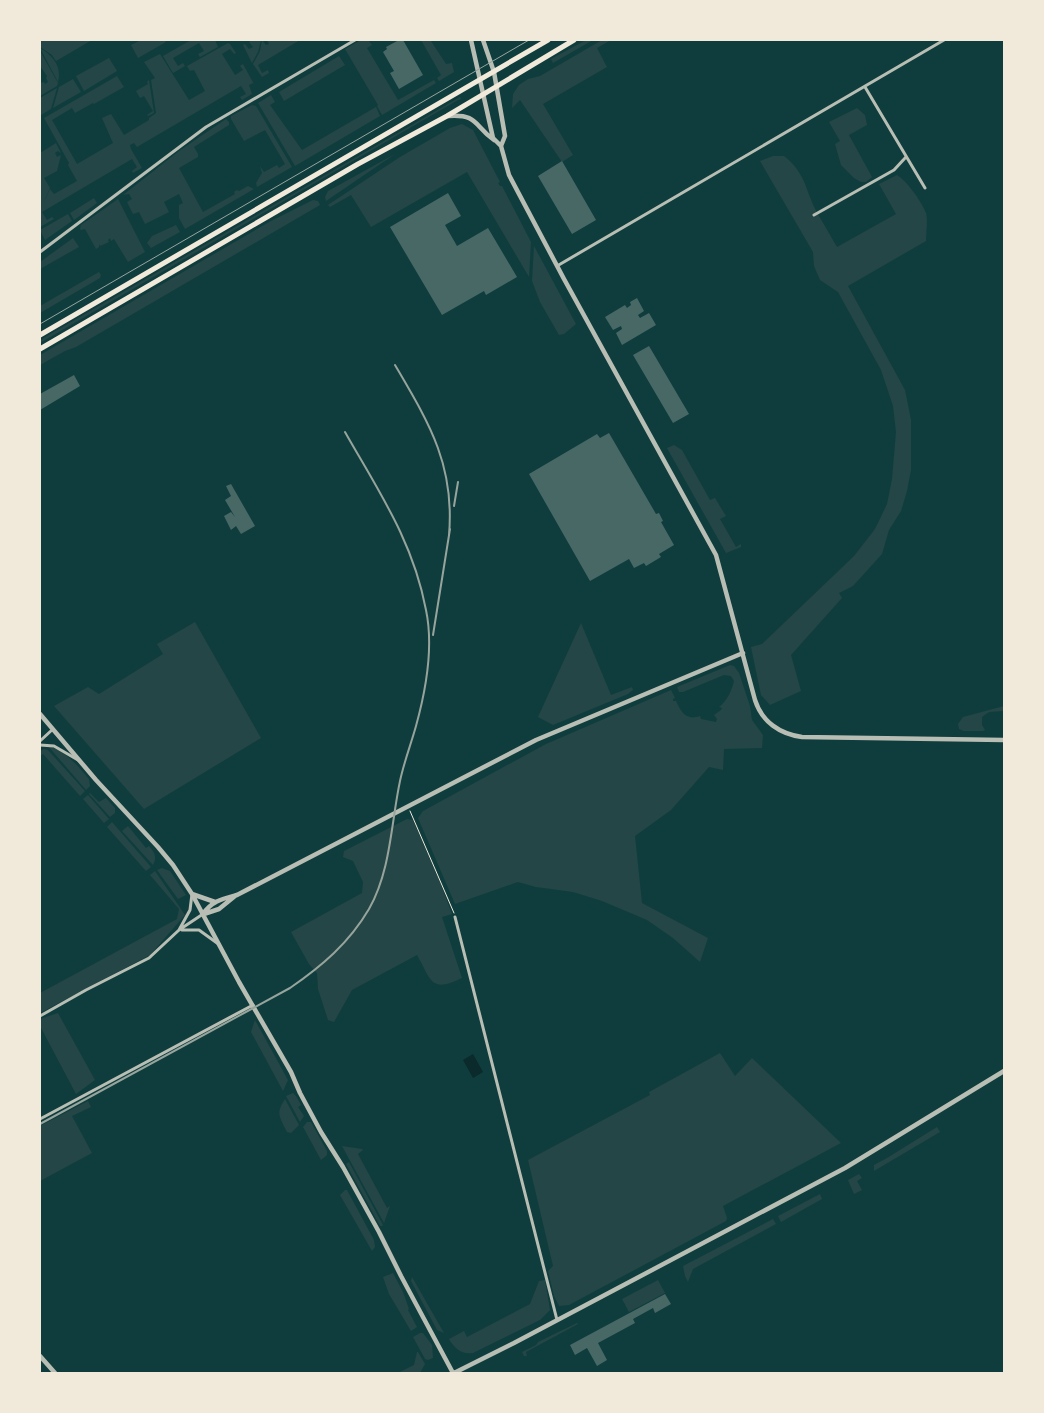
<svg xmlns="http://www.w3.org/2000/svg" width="1044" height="1413" viewBox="0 0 1044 1413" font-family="Commissioner,sans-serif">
<rect width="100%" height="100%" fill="#0f3d3e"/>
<path fill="#244646" d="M40 40H92L56 61 52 55 40 47Z
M141 40H164L166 42 138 58 131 45Z
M191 40H215L218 47 200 57 198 54 204 51 199 43 173 58 178 66 183 63 185 66 173 73 163 56Z
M252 40H261L258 52 252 63 243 45 245 44 249 49 253 47 249 42Z
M262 40 266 45 269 44 267 40H300L258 65 262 73 268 70 269 73 262 77 253 64 260 51Z
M361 40H371L369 41 372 45 367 48 398 100 434 80 436 83 382 115 377 106 378 105 345 49Z
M421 40H433L431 41 446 64 452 63 454 72 439 81 437 78 441 75Z
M586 40H593L553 63 551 59Z
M602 40H611L597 48 607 67 543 104 573 155 562 162 520 100 512 108 513 94 519 85 528 79 540 76Z
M228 43 230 44 236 53 234 54 230 49 222 54 235 75 243 70 240 66 243 64 255 86 253 83 249 85 252 94 242 100 240 97 246 94 241 86 137 147 134 143 130 145 131 149 142 168 133 173 132 171 137 167 132 159 42 212 47 220 52 217 54 219 40 227V153L56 143 61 153 58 151 55 153 57 157 61 155 57 171 44 178 50 188 43 204 50 189 54 194 77 181 68 165 69 163 44 118 117 76 124 87 94 104 93 103 75 113 72 108 52 120 77 164 113 143 102 118 111 114 124 135 149 120V118L156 113 151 80 155 78 144 62 160 54 189 100 205 91 194 70 190 71 187 66Z
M40 48C53 56 62 66 58 82Z
M40 51 58 83 57 86 40 96V83L44 82 45 84 48 82 46 78 47 76 40 66Z
M339 56 345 65 284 101 279 92Z
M109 58 117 71 84 91 76 76Z
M73 79 81 92 53 108 59 87Z
M149 80 154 113 148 116 147 115 153 111 144 96 140 98 136 91 148 84 147 82Z
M57 88 51 109 41 115 40 98Z
M271 95 275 102 270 105 302 150 376 107 380 116 295 166 258 103Z
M460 97 461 99 458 100 40 343V340Z
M252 105 256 106 292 167 257 187 256 183 262 173 260 166 264 172 277 165 279 168 285 164 265 130 244 141 231 119V116Z
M857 108 865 115 867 125 849 135 872 177 866 182H861L854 178 841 165 835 144 840 141 829 122Z
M226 119 229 122V125L194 147 198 154V157L179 168 203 212 235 194 234 192 237 190 239 191 248 186 254 189 185 229 179 218V205L183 203 179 194 164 202 169 212 145 224 139 212 133 214 127 202 132 199 129 194 123 195 179 151Z
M462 124 473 130 500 182 498 183 500 186H502L531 242 529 277 467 172 371 227 351 195 330 207 328 205 400 157 450 128Z
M395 154 326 201 325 197 328 191Z
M773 156H784C808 175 805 193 819 216 825 226 831 237 837 247L896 214 879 184 897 175C906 180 922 202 926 213 928 220 926 233 926 241L848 286 905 390 911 420V470L907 491 901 511 889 530 882 554 853 586 839 593 842 598 791 655 801 691 770 705 761 695 751 647 762 644 854 556 875 529 887 504 892 479 896 432 893 406 881 370 838 292 820 280 814 266 813 252 760 161Z
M94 198 97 203 74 220 70 213Z
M118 199 145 252 128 262 114 239 111 241 110 238 108 240 109 242 100 246 99 244V247L96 249 85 229 81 230 80 229 81 225Z
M313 200 318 201 320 205 76 347 65 351 40 365V355L271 221Z
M68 214 72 221 45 240 40 230Z
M176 225 180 232 151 248 147 243 152 236Z
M73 238 79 247 40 269V262Z
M534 246 576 324 564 334 559 335 540 302 532 281Z
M99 272 101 275 100 278 40 313V306Z
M674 445 682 450 710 500 715 498 726 516 720 519 736 547 741 544V547L726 553 667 448Z
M195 622 261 738 144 809 54 706 88 687 99 694 163 654 157 644Z
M581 623 611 695 632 687 633 690 628 694 553 725 538 717Z
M730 665 734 666 739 673 750 706 752 720 763 735 762 748 724 749 723 770 709 767 671 810 635 836 642 903 708 938 700 962 673 938 647 920 602 901 573 892 536 887 518 882 455 904 418 818 423 811 546 744 671 690 675 698 673 699V701H676C681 712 686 721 700 716L701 719 716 722 717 719 714 715 721 710 722 708 719 707C727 701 732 690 734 681L731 676 724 675 683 692H679L677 687Z
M1004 706V711L989 712 982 717V725L985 730 983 731H964L959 729 958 724 963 717Z
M48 746C64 749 79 767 89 779L90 786 86 790Z
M44 749 48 750 85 791 80 796 43 754 40 756V751Z
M90 793 99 802 106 798 115 808V813L110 817 89 794Z
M88 795 109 819 104 823 83 799Z
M407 819 413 820 440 882 452 914 442 917 462 978C430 994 431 979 417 955L352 990 334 1022 328 1020 318 989 317 973 309 964 291 932 362 893 363 882 353 861 343 857 344 851Z
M112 822 151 867 146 871 107 827Z
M128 826 146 848 149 846C155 853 157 857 153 865L122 831Z
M162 868 170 871 186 895 178 899 157 870Z
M155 871 185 915 150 955 40 1013V993L177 919 179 909 150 875Z
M58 1013 95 1080 76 1094 40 1026V1019Z
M255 1020 288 1080 283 1091 251 1032Z
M720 1053 735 1076 752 1058 841 1143 723 1206 727 1218 726 1221 569 1305 559 1306 554 1296 548 1271 553 1266 528 1160 650 1095 649 1092Z
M293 1093 296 1096 301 1105 298 1107 304 1116 300 1122 286 1096Z
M285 1099 299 1125 291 1133 287 1132C280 1117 275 1114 285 1099Z
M88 1101 91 1107 72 1116 92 1153 40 1181V1126Z
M307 1122H311L327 1151V1155L321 1160 303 1127Z
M937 1127 940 1132 874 1171V1165L887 1158Z
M342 1146 362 1149 363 1150 358 1154 387 1208 390 1206 384 1223Z
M349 1162 383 1225 382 1226H380L346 1164Z
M859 1174 862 1178 857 1181 862 1190 854 1194 848 1180Z
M345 1190H347L374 1240 375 1247 372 1251 340 1195Z
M820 1194 822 1199 781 1222 778 1216Z
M773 1219 776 1224 693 1269 688 1282 685 1276 683 1266Z
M393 1273 403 1292 409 1309 408 1310 417 1327 411 1331 389 1294 383 1277Z
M412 1277 444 1333 437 1330 411 1281Z
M545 1280 550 1310 540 1320 473 1353C462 1355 454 1348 449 1339L464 1331 467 1337 530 1304 539 1281Z
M658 1280 665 1293 629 1312 622 1299Z
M577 1323 578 1324 526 1352 527 1356H524L522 1352 536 1345 538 1342Z
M420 1333H423L432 1345 433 1358 428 1360 425 1359 413 1337Z
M417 1352H418L425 1364 420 1373H398L414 1365Z"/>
<path fill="#0a2a2b" d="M473 1054 483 1072 473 1078 463 1060Z"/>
<path fill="#486865" d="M399 40H403L423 75 399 89 390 73 394 71 383 52 387 49 386 47Z
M562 161 596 220 572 234 538 176Z
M448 193 461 216 445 225 457 246 488 228 517 277 486 295 484 291 442 315 390 227Z
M637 298 644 311 638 315 640 318 649 313 656 325 622 345 616 333 622 329 621 326 613 330 605 317 625 305 627 308 631 305 630 302Z
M649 346 689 414 673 423 633 355Z
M74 375 80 386 40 410V394Z
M609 433 656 514 659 513 663 521 661 522 674 545 659 554 661 557 646 566 644 563 634 568 629 559 590 581 529 474 597 434 600 438Z
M231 484 255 526 241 534 236 526 231 530 224 516 231 512 235 517 225 500 231 496 226 486Z
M665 1294 671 1304 655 1313 653 1308 633 1319 635 1323 598 1343 607 1360 597 1366 587 1348 575 1355 570 1345Z"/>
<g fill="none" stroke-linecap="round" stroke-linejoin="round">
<path stroke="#f1e9da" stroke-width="1" d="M410 811 454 913"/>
<path stroke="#b8beb3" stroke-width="3" d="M865 87 925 188
M814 215 894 170 906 157
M40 252 206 127 355 40
M557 266 944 40
M40 741 53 729
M40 745 54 746 78 760
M455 917 557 1320
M179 930 190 910 192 894
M182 930H199L217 943
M40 1016 86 990 149 958 179 930 203 914
M40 1119 253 1005"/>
<path stroke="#b8beb3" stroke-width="4.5" d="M471 40 493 138 501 146 509 175 564 279 716 555 755 700C762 722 780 734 802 737L1004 740
M483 40 494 72 505 136 501 146
M448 116C479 114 473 125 494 140
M40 714 96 780 158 847 173 865 192 894 239 982 291 1072 300 1093 321 1132 343 1167 379 1232 401 1276 453 1373
M192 894 215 902
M203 914C212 901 222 899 237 895L536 740 743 653
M204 914 219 909 235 896
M40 1356 55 1373
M454 1373 514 1343 845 1168 1004 1071"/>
<path stroke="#f1e9da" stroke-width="5" d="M40 335 548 40
M40 349 358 164 447 116 574 40"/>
<path stroke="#97a49c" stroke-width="1" d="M40 324 529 40"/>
<path stroke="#97a49c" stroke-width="2" d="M395 365C429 423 455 465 449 535
M454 506 458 482
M433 635 450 529
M40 1124 290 988C322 966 349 943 369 909 391 870 391 823 400 781 404 762 411 744 416 726 426 690 434 648 426 610 413 541 379 492 345 432"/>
</g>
<rect width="1044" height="1413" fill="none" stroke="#f1e9da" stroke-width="82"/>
</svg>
